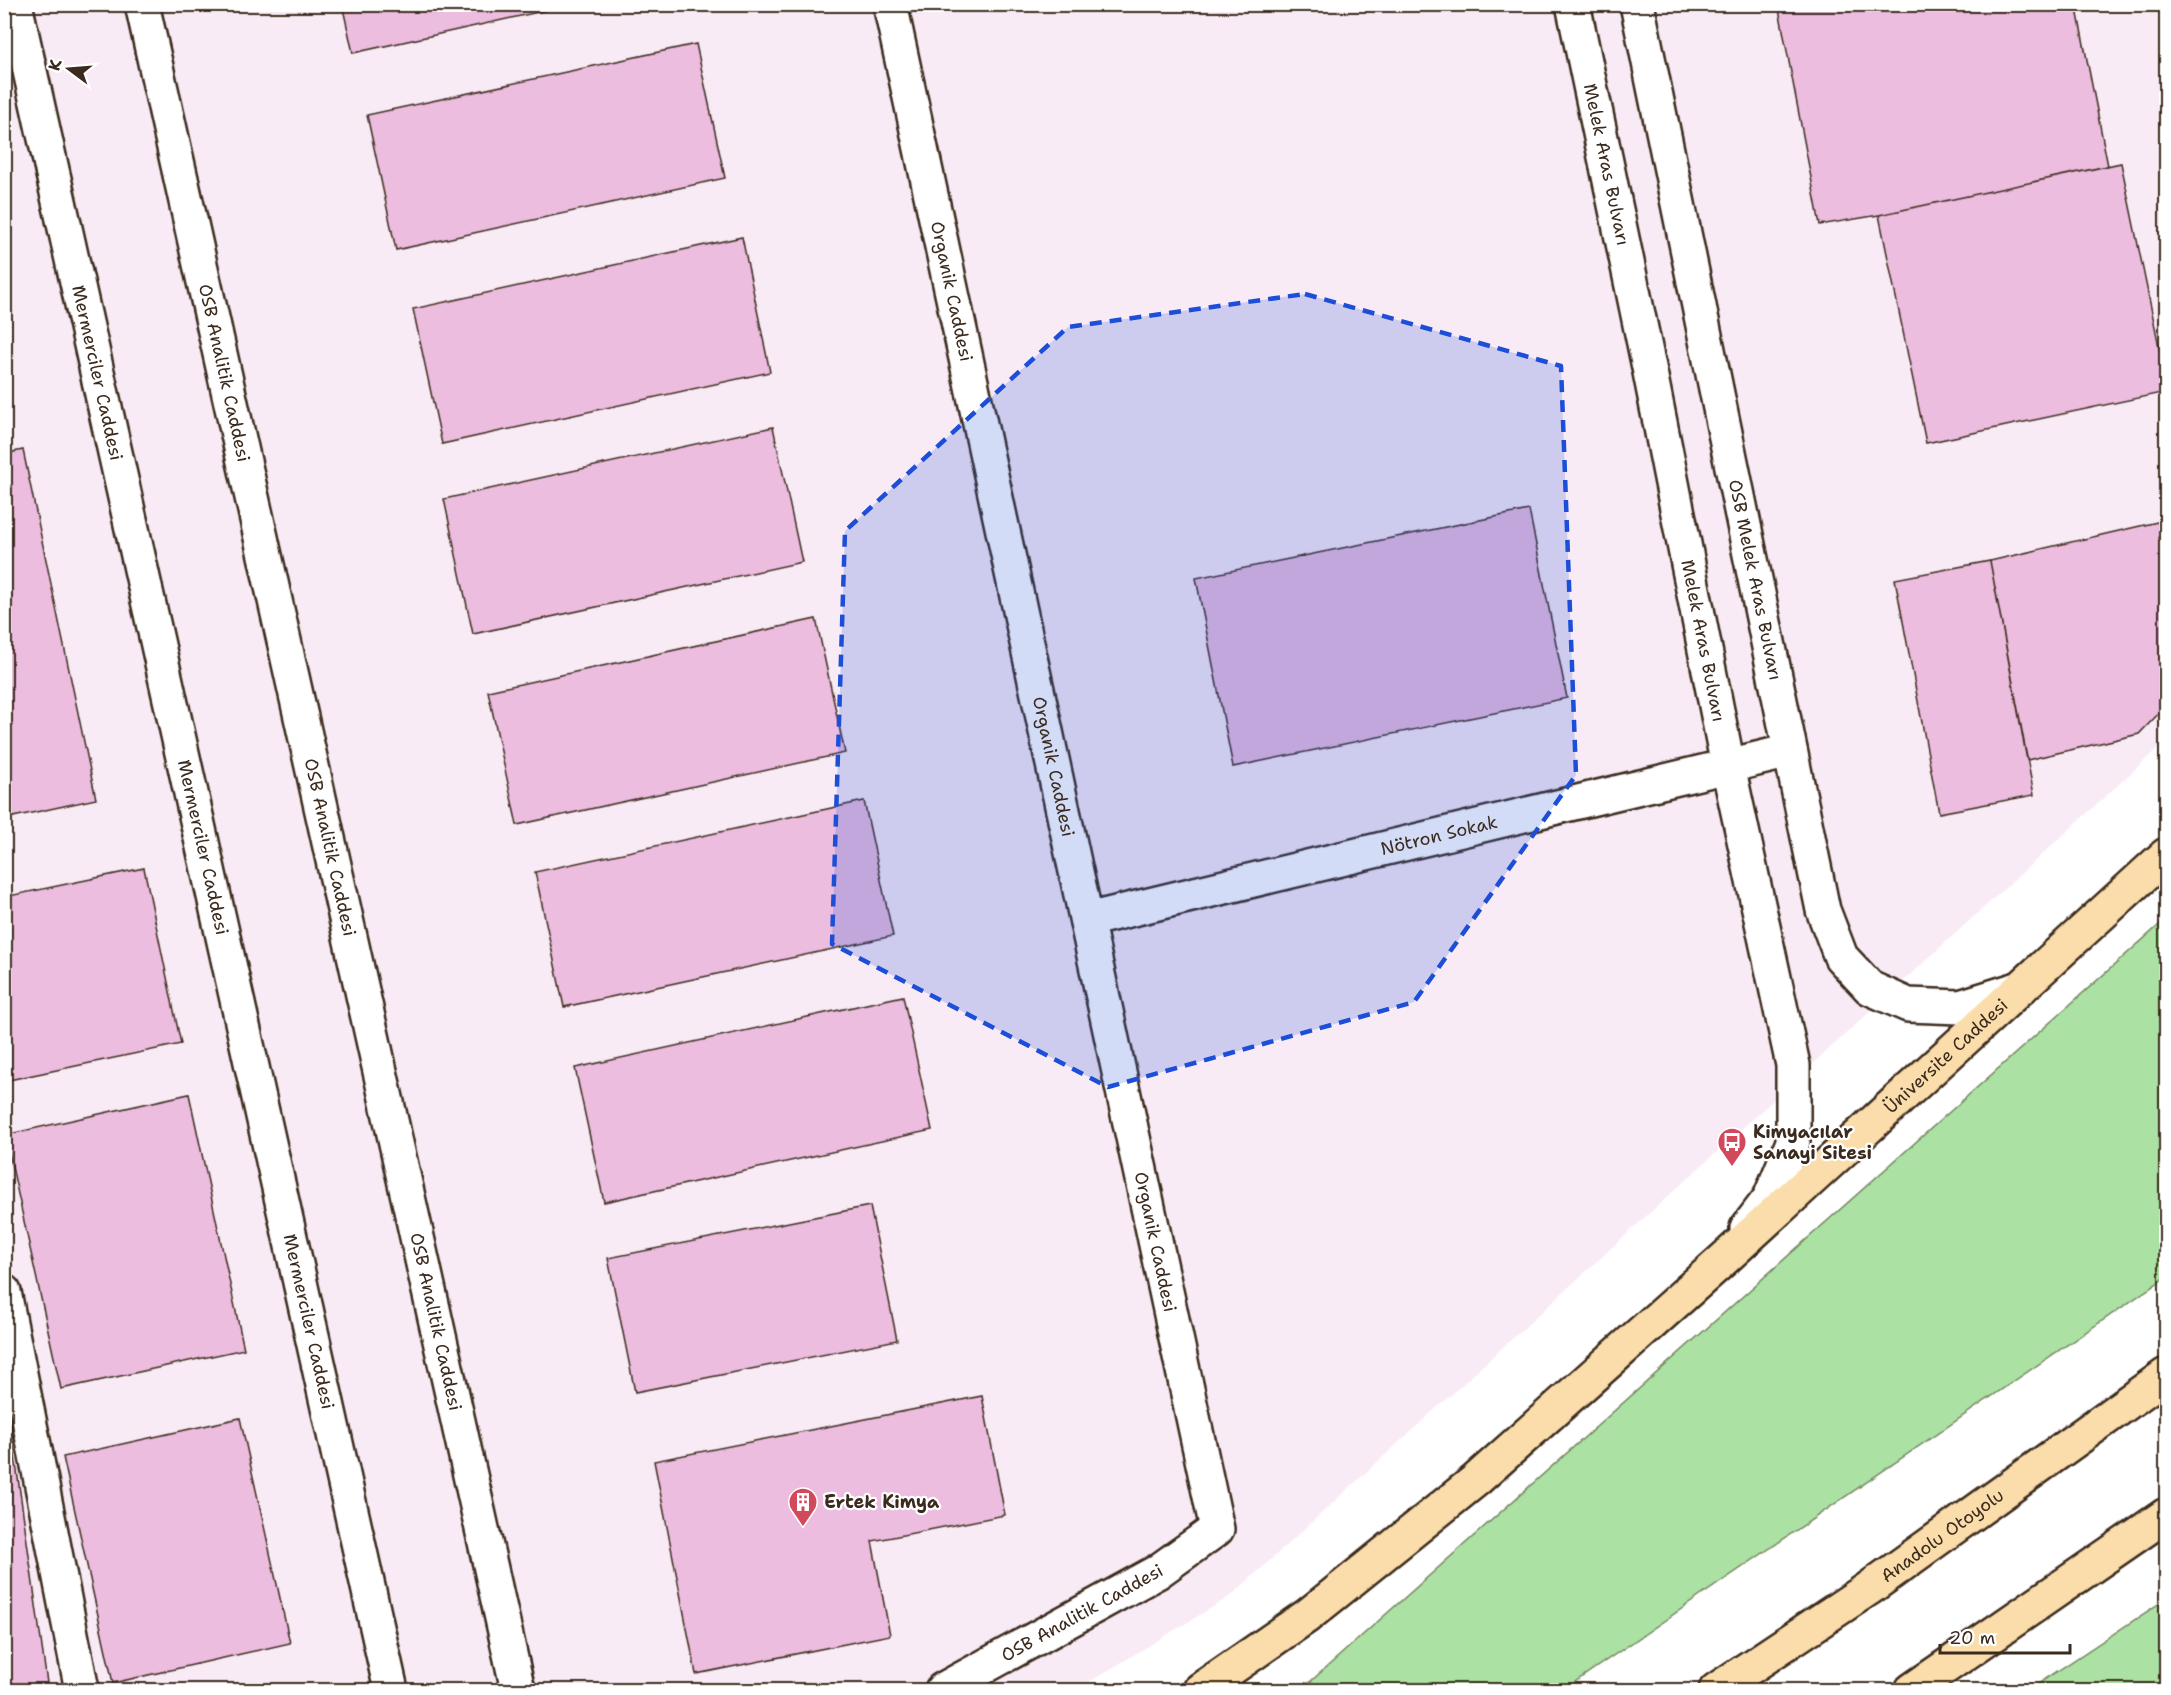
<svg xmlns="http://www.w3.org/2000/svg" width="2171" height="1695" viewBox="0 0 2171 1695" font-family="'Shantell Sans',sans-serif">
<rect width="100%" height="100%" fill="#fff"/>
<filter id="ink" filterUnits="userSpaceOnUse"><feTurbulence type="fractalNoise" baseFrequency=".0167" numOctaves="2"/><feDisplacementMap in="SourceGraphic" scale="12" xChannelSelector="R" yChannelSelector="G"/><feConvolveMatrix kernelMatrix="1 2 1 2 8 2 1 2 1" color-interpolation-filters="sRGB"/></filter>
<g filter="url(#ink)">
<path fill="#f9ebf5" d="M5 5H2166V741L1231 1596 1076 1690H5Z"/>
<path fill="#ace1a4" stroke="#748661" stroke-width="1.5" d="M2166 919V1277L1563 1690H1301Z
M2166 1599V1690H2029Z"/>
<path fill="#ecbddf" stroke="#3b2a1e" stroke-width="1.5" d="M342 4H575L353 53Z
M1778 4H2076L2108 166 1879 215 1820 225Z
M696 44 725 178 396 250 367 115Z
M2121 163 2166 380V392L1926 443 1879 215Z
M742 237 770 372 442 444 413 309Z
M773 427 802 562 473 634 444 499Z
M23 450 96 799 4 819V454Z
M1529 510 1567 698 1233 767 1196 578Z
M2166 520V706L2139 734 2027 760 1990 561Z
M1990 561 2034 795 1939 813 1895 579Z
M816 619 845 753 517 825 488 691Z
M864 801 893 936 564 1007 535 872Z
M144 868 181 1044 4 1081V897Z
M903 996 932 1130 604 1202 575 1068Z
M189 1094 244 1349 61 1389 5 1135Z
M870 1206 897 1340 635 1392 608 1258Z
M4 1379 48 1690H4Z
M982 1396 1005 1515 872 1541 890 1635 696 1674 654 1461Z
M240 1418 290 1643 113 1683 63 1457Z"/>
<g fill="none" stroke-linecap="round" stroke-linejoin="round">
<g stroke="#3b2a1e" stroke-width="38">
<g id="minor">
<path id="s1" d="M15 4 391 1690"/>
<path id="s2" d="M142 4 518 1690"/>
<path id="s3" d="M890 4 1217 1529 1157 1572 942 1690"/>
<path id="s4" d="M1573 4 1650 372 1728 766 1793 1065V1142L1770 1198 1747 1228"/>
<path id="s5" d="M1637 4 1823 910 1841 957 1870 988 1908 1005 1960 1007 2021 988"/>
<path id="s6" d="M1087 920 1790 751"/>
<path d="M4 1292 82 1690"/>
</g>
</g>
<g stroke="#3b2a1e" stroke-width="38">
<g id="major">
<path id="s7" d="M1200 1690 1307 1616 1476 1480 1724 1259 2166 855"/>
</g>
</g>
<g stroke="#3b2a1e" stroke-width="38">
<g id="highway">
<path id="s8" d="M1716 1690 1868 1589 2166 1375"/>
<path d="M1912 1690 2166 1515"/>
</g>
</g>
<use href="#minor" stroke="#fff" stroke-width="33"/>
<use href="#major" stroke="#faddab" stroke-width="33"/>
<use href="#highway" stroke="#faddab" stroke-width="33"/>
</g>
</g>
<path fill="#1d4ed8" fill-opacity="0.2" stroke="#1d4ed8" stroke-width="4.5" stroke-dasharray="12 8" stroke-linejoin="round" d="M1305 294 1561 366 1576 775 1414 1002 1108 1087 832 944 845 531 1068 327Z"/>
<defs>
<g id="bus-pin" transform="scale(1.5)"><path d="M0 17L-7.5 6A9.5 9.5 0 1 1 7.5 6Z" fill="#d1495b" stroke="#fff"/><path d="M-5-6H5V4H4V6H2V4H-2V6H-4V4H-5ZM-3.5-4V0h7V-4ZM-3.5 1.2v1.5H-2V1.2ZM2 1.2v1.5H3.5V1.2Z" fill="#fff"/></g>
<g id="building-pin" transform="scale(1.5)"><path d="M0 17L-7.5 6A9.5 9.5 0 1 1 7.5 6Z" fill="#d1495b" stroke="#fff"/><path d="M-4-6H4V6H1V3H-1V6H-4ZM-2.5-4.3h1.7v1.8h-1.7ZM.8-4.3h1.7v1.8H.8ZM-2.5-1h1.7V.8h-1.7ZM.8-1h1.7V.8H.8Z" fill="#fff"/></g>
</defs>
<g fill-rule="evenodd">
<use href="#bus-pin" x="1732" y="1142"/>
<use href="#building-pin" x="803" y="1502"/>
</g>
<g text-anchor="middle" stroke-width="4.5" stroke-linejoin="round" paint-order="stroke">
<g font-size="18" fill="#3b2a1e" stroke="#fff">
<text dy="6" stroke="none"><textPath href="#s4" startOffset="164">Melek Aras Bulvarı</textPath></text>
<text dy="6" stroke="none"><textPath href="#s3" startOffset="294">Organik Caddesi</textPath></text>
<text dy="6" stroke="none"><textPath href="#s1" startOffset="378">Mermerciler Caddesi</textPath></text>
<text dy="6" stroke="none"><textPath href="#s2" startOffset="378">OSB Analitik Caddesi</textPath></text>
<text dy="6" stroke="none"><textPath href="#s5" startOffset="588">OSB Melek Aras Bulvarı</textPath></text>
<text dy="6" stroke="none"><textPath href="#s4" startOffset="650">Melek Aras Bulvarı</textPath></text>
<text dy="6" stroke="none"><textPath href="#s3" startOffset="780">Organik Caddesi</textPath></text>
<text dy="6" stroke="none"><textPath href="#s6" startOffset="362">Nötron Sokak</textPath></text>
<text dy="6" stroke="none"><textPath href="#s1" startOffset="864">Mermerciler Caddesi</textPath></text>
<text dy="6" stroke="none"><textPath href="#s2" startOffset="864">OSB Analitik Caddesi</textPath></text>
<text dy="6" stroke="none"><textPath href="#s7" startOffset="980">Üniversite Caddesi</textPath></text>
<text dy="6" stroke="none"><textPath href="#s3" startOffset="1266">Organik Caddesi</textPath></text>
<text dy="6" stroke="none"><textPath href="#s1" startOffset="1350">Mermerciler Caddesi</textPath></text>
<text dy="6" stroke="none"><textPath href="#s2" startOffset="1350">OSB Analitik Caddesi</textPath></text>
<text dy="6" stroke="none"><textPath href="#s8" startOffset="274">Anadolu Otoyolu</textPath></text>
<text transform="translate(1082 1613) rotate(-29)" y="6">OSB Analitik Caddesi</text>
</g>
<g font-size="18" font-weight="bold" fill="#3b2a1e" stroke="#fff" text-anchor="start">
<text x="1753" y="1138">Kimyacılar<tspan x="1753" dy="21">Sanayi Sitesi</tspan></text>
<text x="824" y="1508">Ertek Kimya</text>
</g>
</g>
<rect width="2171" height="1695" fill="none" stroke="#fff" stroke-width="24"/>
<rect x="12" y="12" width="2147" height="1671" fill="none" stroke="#3b2a1e" stroke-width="2" filter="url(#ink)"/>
<g transform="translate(69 69) rotate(286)" stroke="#ffffff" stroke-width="4.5" paint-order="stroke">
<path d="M0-4.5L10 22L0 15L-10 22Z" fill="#3b2a1e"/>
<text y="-9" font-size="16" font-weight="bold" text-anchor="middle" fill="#3b2a1e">K</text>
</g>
<path d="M1940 1644v9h130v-9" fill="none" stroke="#3b2a1e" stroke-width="3"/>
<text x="1949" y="1644" font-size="18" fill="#3b2a1e" stroke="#ffffff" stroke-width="4.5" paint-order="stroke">20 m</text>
</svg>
